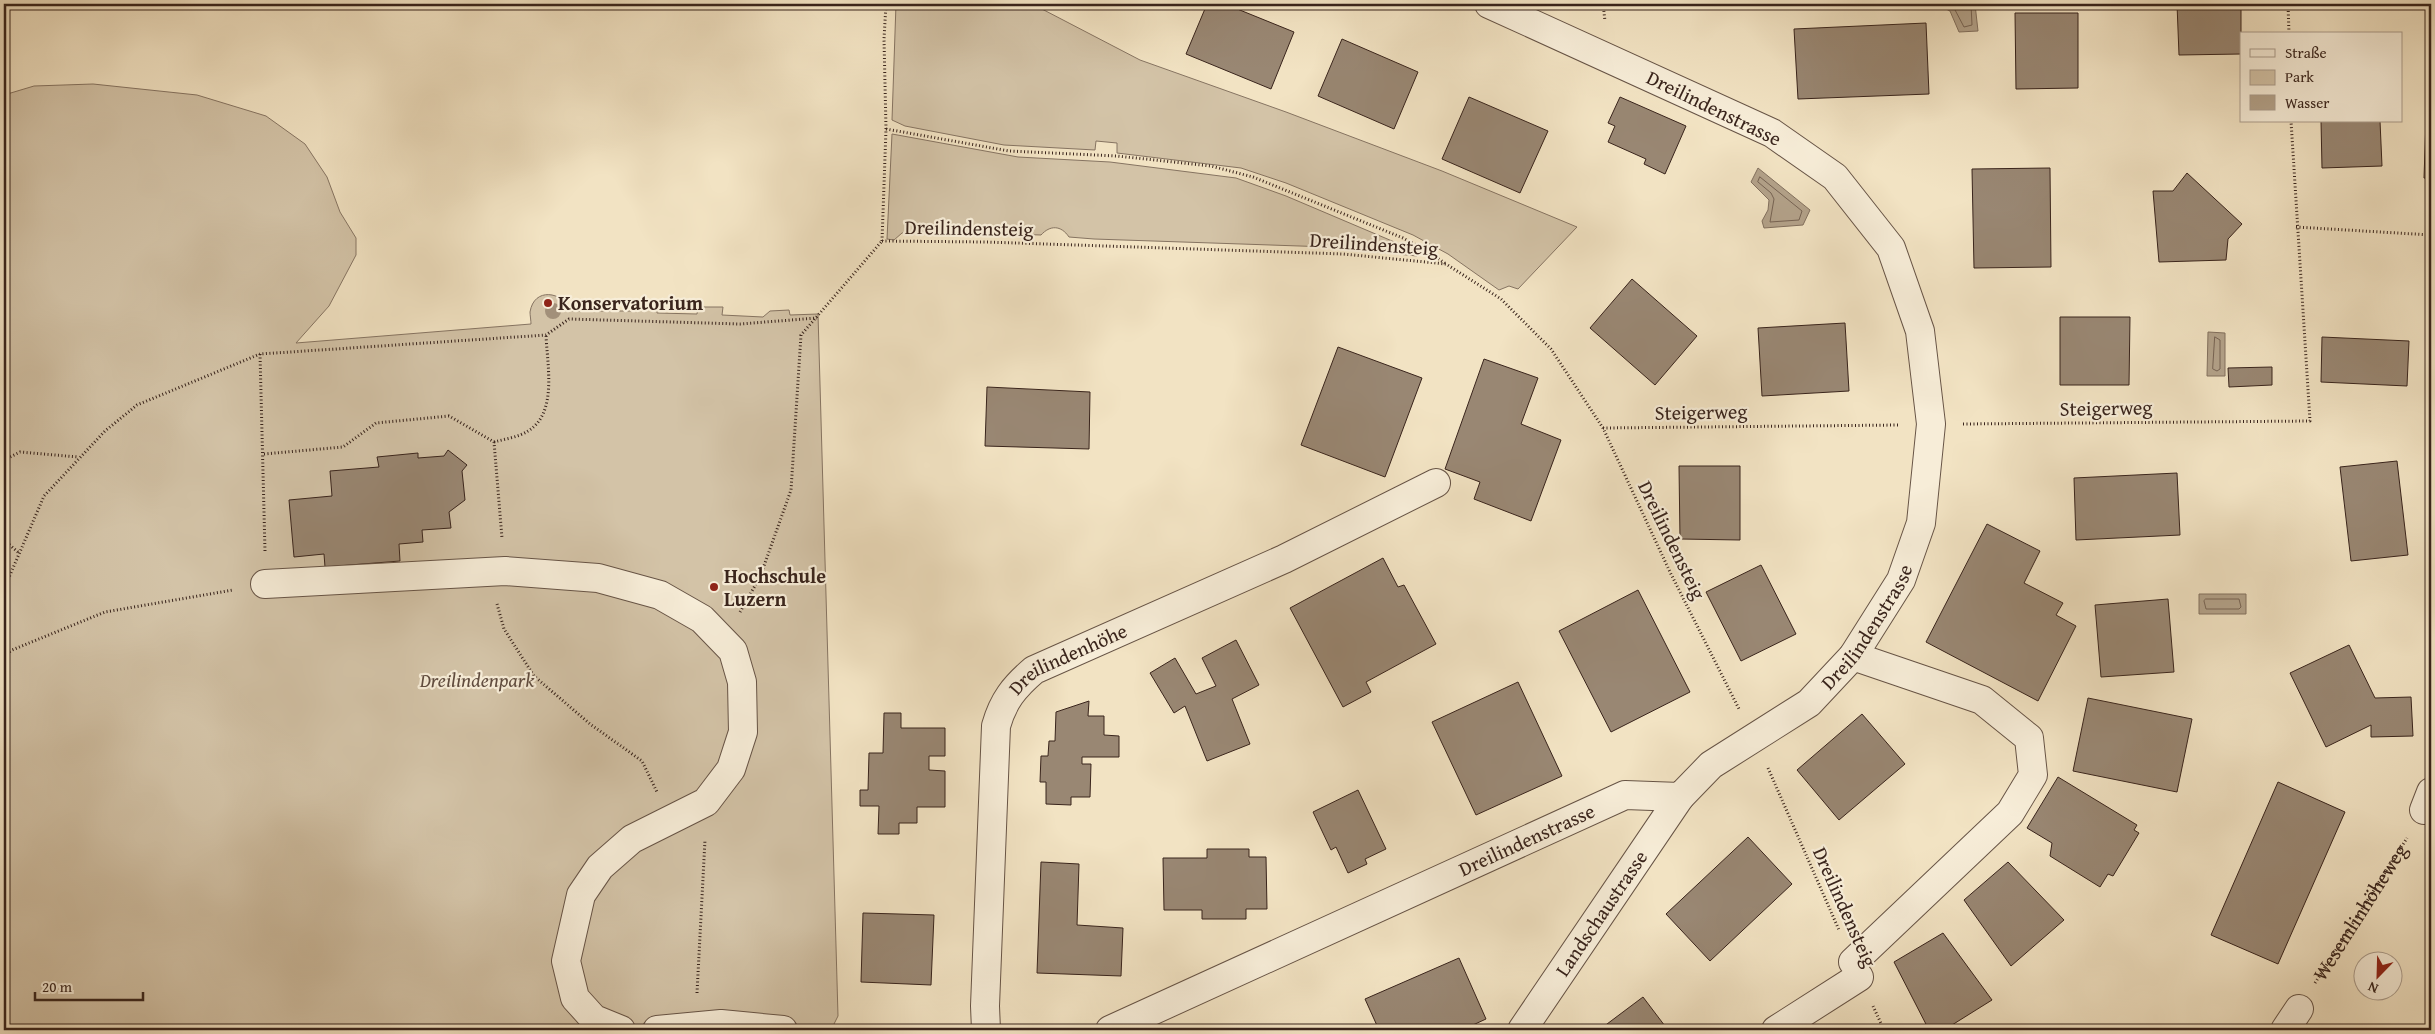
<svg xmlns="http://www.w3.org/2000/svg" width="2435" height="1034" viewBox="0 0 2435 1034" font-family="'Gentium Book Plus',serif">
<rect width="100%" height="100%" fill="#f2e3c3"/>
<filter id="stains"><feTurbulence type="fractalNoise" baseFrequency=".004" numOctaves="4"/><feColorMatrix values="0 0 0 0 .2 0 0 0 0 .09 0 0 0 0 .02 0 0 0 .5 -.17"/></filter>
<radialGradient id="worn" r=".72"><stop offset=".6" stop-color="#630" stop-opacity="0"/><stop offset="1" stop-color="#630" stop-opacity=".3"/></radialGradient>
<path fill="#d3c3a7" stroke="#867462" d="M896 4H1018L1040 8 1140 60 1286 112 1442 171 1577 227 1518 289 1509 286 1499 290 1448 254 1413 235 1286 183 1241 168 1117 153V143L1096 141 1095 150 1004 145 905 126 892 120Z
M93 84 197 95 266 116 305 144 327 177 340 212 356 238V255L329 306 296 343 531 324C531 321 530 315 530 312 534 287 562 291 572 311H633L634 304 657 305V313L697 314 698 307H723L722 315 763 317 770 311 789 310 790 315 818 314 838 1016 831 1030H4V95L34 86Z
M892 134 1018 157 1110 162 1236 178 1286 196 1418 252 1417 256 1329 247 1094 239 1069 237C1061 225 1050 225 1041 235L916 231 902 233 894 240 887 239Z"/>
<path fill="#b3a28a" stroke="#82705e" d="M1940 4H1975L1978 31 1959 32 1950 11 1940 6Z
M1758 168 1810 210 1803 225 1764 228 1762 221 1768 210 1769 200 1751 182Z
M2208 332 2225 333V376H2207Z
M2199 594H2246V614H2199Z"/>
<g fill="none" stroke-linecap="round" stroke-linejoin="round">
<path stroke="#766353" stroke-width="1" d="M1946 4 1954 8 1964 27 1972 25 1971 4
M1760 177 1802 211 1799 220 1770 222 1774 199 1771 193 1758 182Z
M2215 337 2220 340V369L2217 371 2213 369Z
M2206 599H2239L2241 607 2239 609H2206L2204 601Z"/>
</g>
<path fill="#998773" stroke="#39241c" d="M1207 4H1225L1294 32 1271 89 1186 54Z
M2177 4H2241V54L2179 55Z
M2015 13H2078V88L2016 89Z
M1926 23 1929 94 1798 99 1794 29Z
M1342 39 1418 72 1394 129 1318 96Z
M1469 97 1548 131 1520 193 1442 159Z
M1620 97 1686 126 1665 174 1644 164 1646 159 1608 142 1615 126 1608 123Z
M2426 120H2431V179L2424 178Z
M2321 121H2380L2382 166 2322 168Z
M2050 168 2051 267 1974 268 1972 169Z
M2187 173 2242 224 2228 239 2226 260 2159 262 2153 191H2173Z
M1632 279 1697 336 1655 385 1590 328Z
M2060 317H2130L2129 385H2060Z
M1845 323 1849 391 1762 396 1758 328Z
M2322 337 2409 341 2407 386 2321 382Z
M1338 347 1422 378 1385 477 1301 445Z
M1484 359 1538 378 1521 424 1561 440 1531 521 1474 499 1480 482 1445 469Z
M2272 367V385L2229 387 2228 368Z
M987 387 1090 392 1089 449 985 446Z
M448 450 467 465 462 471 465 500 449 512 451 528 422 530 423 542 399 544 400 561 325 567 324 554 294 557 289 500 332 496 330 471 379 467 377 457 418 453V458L444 456Z
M2397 461 2408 555 2351 561 2340 467Z
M1679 466H1740V540L1680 539Z
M2177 473 2180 535 2076 540 2074 478Z
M1987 524 2040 551 2024 583 2063 603 2056 615 2076 626 2038 701 1926 642Z
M1383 558 1398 587 1404 585 1436 644 1366 682 1371 692 1343 707 1290 608Z
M1761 565 1796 634 1741 661 1706 592Z
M1638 590 1690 692 1611 732 1559 631Z
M2168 599 2174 672 2101 677 2095 605Z
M1236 640 1259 685 1232 699 1250 744 1207 761 1185 706 1174 713 1150 673 1175 658 1196 694 1216 686 1202 658Z
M2349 645 2375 698 2411 697 2413 736 2371 737V725L2326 747 2290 673Z
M1518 682 1562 776 1476 815 1432 722Z
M2088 698 2192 719 2177 792 2073 771Z
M1089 701 1088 716H1104V735L1119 736V757H1082V764H1091L1090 797H1071V805L1046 804V782H1040L1041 756H1048L1049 741H1055L1056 712Z
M884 713H901V728H945V756H929V770L945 771V807H917V823H899V834H878L879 806H860V790H868L869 753H883Z
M1862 714 1905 764 1839 820 1797 770Z
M2058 777 2137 825 2134 830 2139 833 2113 876 2108 874 2100 887 2050 856 2052 843 2027 828Z
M2278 782 2345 812 2278 964 2211 935Z
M1358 790 1386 849 1365 859 1367 864 1348 873 1336 847 1331 850 1313 812Z
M1748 837 1792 884 1710 961 1666 914Z
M1207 849H1249V857H1266L1267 909H1246V919H1202V910H1164L1163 858H1207Z
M1041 862 1079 864 1077 925 1123 928 1121 976 1037 973Z
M2008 862 2064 920 2011 966 1964 900Z
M863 913 934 915 931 985 861 982Z
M1943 933 1992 1000 1944 1030H1929L1894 962Z
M1459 958 1486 1019 1462 1030H1379L1365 999Z
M1643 997 1668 1030H1599Z"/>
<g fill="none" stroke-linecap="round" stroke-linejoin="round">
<g stroke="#675446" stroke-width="30">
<g id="minor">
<path d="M265 584 505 571 598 578 660 595 702 619 733 651 742 682 743 732 731 769 706 802 632 839 600 867 581 895 566 961 575 998 594 1019 621 1030"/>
<path d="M1853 656 1982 700 2029 738 2033 775 2010 813 1853 962"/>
<path d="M2424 810 2431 792"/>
<path d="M657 1030 721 1024 783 1030"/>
<path id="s2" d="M986 1030 985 1006 996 726C1003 701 1014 687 1034 670L1284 559 1436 483"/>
<path id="s3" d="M1110 1030 1625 795 1680 797 1711 765 1809 703 1853 656 1901 580 1921 523 1931 424 1920 331 1891 248 1835 177 1772 133 1489 4"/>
<path id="s4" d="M1522 1030 1680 797"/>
<path d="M1776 1030 1859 977"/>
<path d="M2285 1030 2299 1009"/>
</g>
</g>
<g stroke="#39241c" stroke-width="3" stroke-dasharray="1 2.5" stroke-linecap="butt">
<path d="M1603 4 1605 21"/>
<path d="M2288 4 2289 34"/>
<path d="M886 129 1009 151 1117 156 1211 166 1253 177 1403 238 1429 252 1446 264"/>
<path d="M2296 227 2431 235"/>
<path d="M882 241 986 242 1343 254 1446 264 1501 299 1551 349 1603 428 1670 572 1739 709"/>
<path d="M882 241 886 129 884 39 886 4"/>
<path d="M1963 424 2310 421 2291 121"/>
<path d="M1603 428 1899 425"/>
<path d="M494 442C505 439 519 437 528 431 558 413 547 364 546 335"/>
<path d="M264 454 343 447 376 423 449 416 494 442 502 538"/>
<path d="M4 460 20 452 78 457"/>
<path d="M4 540 19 553"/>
<path d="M265 551 260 354 546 335 569 319 740 324 817 318"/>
<path d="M4 589 44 496 105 431 137 405 260 354"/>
<path d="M497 604 504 629 534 676 590 724 642 761 657 792"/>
<path d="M740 612 760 577 791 490 801 335 882 241"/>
<path d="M4 656 12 650 105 612 233 590"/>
<path d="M1768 768 1839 930"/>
<path id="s1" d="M2315 983 2407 838"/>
<path d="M697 993 705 840"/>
<path d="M1873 1006 1884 1030"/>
</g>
<use href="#minor" stroke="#f7edd8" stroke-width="28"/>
</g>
<circle fill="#a2907a" cx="553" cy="311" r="8"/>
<g fill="#8f2418" stroke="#f7edd8" stroke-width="2">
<circle cx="548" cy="303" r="5"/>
<circle cx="714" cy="587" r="5"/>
</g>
<g text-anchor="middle" stroke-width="4.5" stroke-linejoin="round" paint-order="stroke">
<g font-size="20" fill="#39241c" stroke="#f7edd8">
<text transform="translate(1714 108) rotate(26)" y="7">Dreilindenstrasse</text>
<text transform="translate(969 228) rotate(1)" y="7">Dreilindensteig</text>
<text transform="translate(1374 244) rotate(4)" y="7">Dreilindensteig</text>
<text transform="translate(2106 408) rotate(-1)" y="7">Steigerweg</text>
<text transform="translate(1701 412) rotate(-1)" y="7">Steigerweg</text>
<text transform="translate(1672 540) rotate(64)" y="7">Dreilindensteig</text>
<text dy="7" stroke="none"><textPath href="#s3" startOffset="878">Dreilindenstrasse</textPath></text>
<text dy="7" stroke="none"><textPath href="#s2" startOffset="408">Dreilindenhöhe</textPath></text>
<text dy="7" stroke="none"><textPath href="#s3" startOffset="458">Dreilindenstrasse</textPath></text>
<text transform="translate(1845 907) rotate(66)" y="7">Dreilindensteig</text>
<text dy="7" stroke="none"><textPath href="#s1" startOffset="84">Wesemlinhöheweg</textPath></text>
<text dy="7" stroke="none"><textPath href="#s4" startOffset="141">Landschaustrasse</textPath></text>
</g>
<g font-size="20" font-weight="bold" fill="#39241c" stroke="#f7edd8" text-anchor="start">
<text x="558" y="310">Konservatorium</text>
<text x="724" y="583">Hochschule<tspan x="724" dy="23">Luzern</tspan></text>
</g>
<g font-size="20" font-style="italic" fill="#604c3f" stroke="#f7edd8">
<text x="477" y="687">Dreilindenpark</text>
</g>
</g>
<rect width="2435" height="1034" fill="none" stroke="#f2e3c3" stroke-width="20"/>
<rect x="5" y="5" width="2425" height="1024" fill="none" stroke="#39241c" stroke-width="2.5"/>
<rect x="10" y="10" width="2415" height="1014" fill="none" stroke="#39241c"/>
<rect x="2240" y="32" width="162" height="90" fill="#f7edd8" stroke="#ab9d8d"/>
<rect x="2250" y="49" width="25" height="8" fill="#f7edd8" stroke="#ab9d8d"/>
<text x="2285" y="58" font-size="15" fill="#39241c">Straße</text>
<rect x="2250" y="70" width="25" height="15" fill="#d3c3a7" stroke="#ab9d8d"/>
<text x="2285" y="82" font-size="15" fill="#39241c">Park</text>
<rect x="2250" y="95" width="25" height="15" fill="#b3a28a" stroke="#ab9d8d"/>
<text x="2285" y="108" font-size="15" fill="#39241c">Wasser</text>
<g transform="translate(2378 976) rotate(203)"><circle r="24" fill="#f7edd8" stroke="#ab9d8d"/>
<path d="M0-4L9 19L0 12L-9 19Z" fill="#8f2418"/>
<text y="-8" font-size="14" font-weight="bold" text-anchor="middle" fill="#39241c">N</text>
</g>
<path d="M35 992v8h108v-8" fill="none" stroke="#39241c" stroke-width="2.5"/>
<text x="42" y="992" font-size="15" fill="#39241c" stroke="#f7edd8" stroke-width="4" paint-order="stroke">20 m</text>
<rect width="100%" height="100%" filter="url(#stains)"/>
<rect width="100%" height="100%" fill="url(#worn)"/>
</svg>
